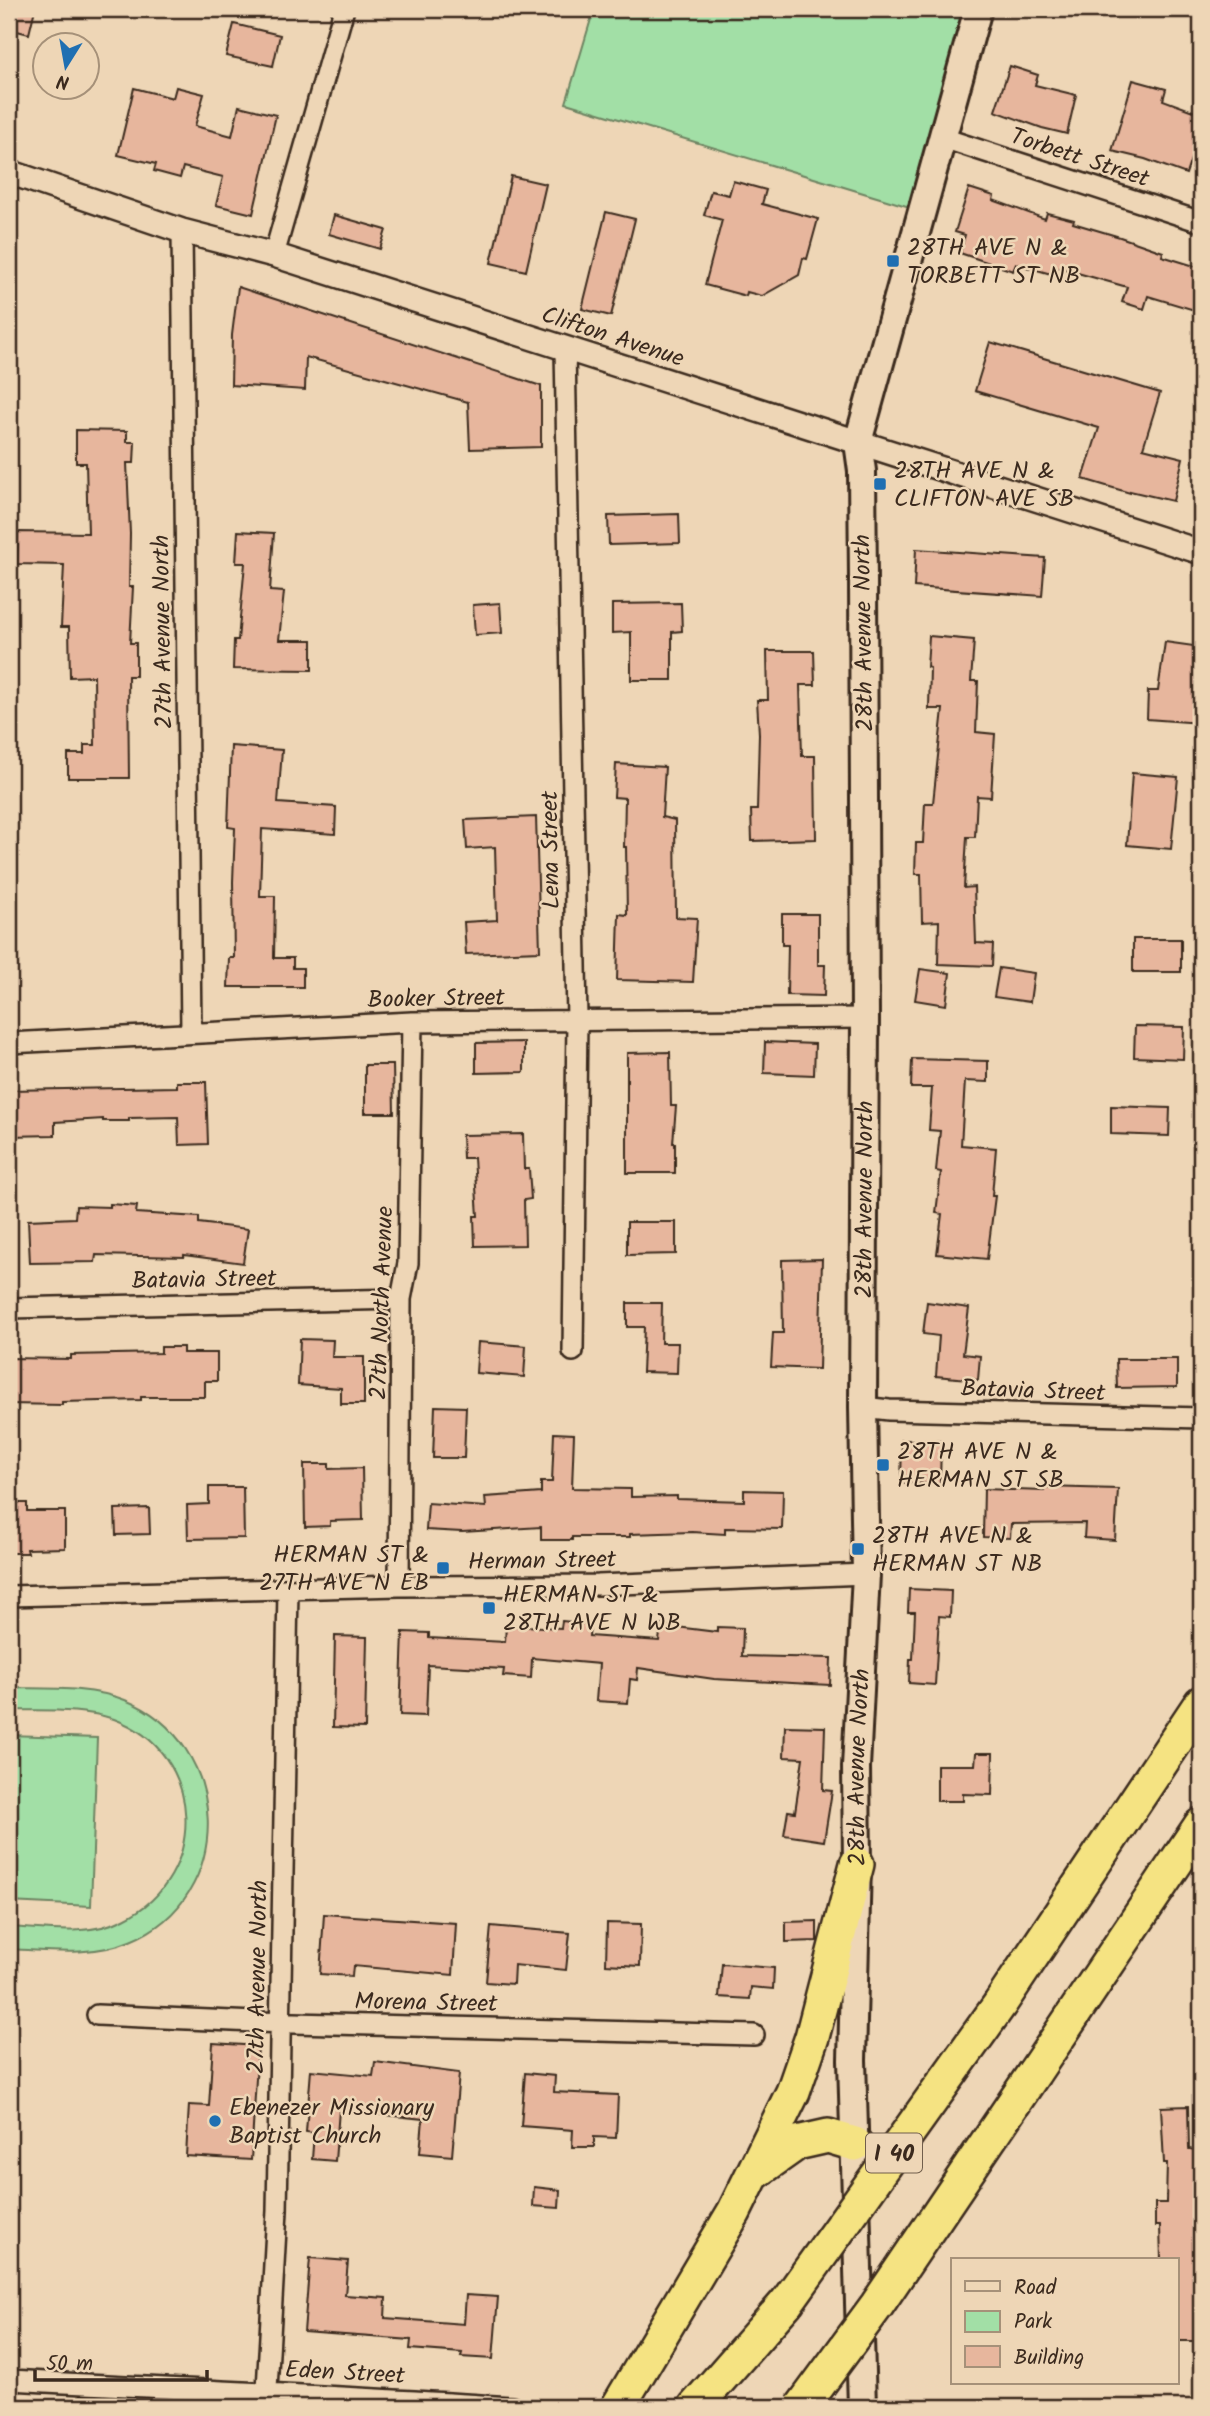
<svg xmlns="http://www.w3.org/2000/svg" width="1210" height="2416" viewBox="0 0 1210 2416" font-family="Kalam,sans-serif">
<rect width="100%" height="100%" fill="#eed6b6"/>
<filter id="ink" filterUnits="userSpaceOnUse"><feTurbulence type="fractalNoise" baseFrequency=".0143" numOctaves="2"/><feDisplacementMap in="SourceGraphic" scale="14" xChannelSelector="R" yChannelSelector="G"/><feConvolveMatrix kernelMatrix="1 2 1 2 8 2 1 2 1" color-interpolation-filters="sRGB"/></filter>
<g filter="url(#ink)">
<path fill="#a2dfa6" stroke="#6e8462" stroke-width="2" d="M594 9H978L923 211 566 103Z
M9 1688C46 1689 89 1686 125 1700 231 1742 238 1897 130 1941 92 1957 49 1951 9 1949V1927C47 1929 89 1937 124 1919 210 1878 205 1752 114 1719 82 1708 43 1711 9 1710Z
M9 1735 97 1738 91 1906 9 1902Z"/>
<path fill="#e7b69d" stroke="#3b2a1e" stroke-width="2" d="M9 9H35L29 34 9 29Z
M234 24 280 35 273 66 226 56Z
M1010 66 1038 75 1035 85 1076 95 1067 134 1042 128 995 111Z
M1133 80 1166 89 1163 100 1201 114V129L1186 174 1145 159 1112 151Z
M176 87 204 94 195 126 232 136 239 106 276 115 253 214 216 205 223 177 183 167 180 178 154 171 156 164 118 155 134 88 173 98Z
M511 176 546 184 526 271 491 263Z
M733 181 766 190 762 204 818 219 807 259 803 258 799 275 762 296 747 292 746 296 705 285 722 220 704 215 711 191 729 195Z
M969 188 994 196 993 200 1045 219 1047 213 1074 220 1073 223 1120 237 1163 252 1162 256 1201 268V312L1148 296 1144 309 1122 302 1127 287 1060 268 1058 276 1016 264 1013 271 960 253 965 235 955 232Z
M606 212 635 219 611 316 582 309Z
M334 215 386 230 380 249 329 234Z
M238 287 541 386V447L470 449 468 402 306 357 305 390 231 385 232 335Z
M990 342 1160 393 1143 448 1183 458 1173 501 1130 491V493L1083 479 1099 428 975 391Z
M76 430 127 431V442H135L134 463H127L130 534 129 587H133L130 643H136V676H128L129 778H68V754H84V745H95L94 676 70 677 69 627H61L64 565 17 564 18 532 88 533 86 463H76Z
M679 514 680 543 609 545 608 516Z
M238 531 274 533 270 591 284 592 279 640H312V670L233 669 234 640H238L245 563H236Z
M916 549 1045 558 1042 596 914 587Z
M500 603 502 633 475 635 473 605Z
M681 603 682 631 672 632V680H631V632L612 633V604Z
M929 636 974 640 971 681H978L976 732 995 734 991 797 977 796 975 837H967L964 888 974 887 976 943 993 944 992 966 938 964 939 921 922 922 921 874H915L916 843H923L925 803H933L943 709H929L930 668 927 667Z
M1165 642 1201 647V723L1147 719 1148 691H1158Z
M767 651H814L815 685H800L802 756H815L816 839 752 841 751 810H757L759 734 757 700H768Z
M231 746 282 750 278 803 336 807 335 834 262 829 260 896H275L274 958H293V968H303V987H228L229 958H234L233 882 235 828 228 827Z
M616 764 665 767 662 817 675 820 676 917 697 918 693 982 617 980 619 914 627 915 626 847H624L625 798 614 797Z
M1132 773 1178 777 1171 849 1127 845Z
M536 817 540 951 466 954 464 922 497 920 495 847 467 849 465 820Z
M782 914H818V965H825L824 996 787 995 788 945H782Z
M1133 939H1181V972H1133Z
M999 968 1034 973 1030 1002 994 997Z
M920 969 950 973 946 1005 915 1000Z
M1135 1026 1184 1027 1183 1059 1134 1057Z
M524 1042V1072L476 1073V1043Z
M765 1042 815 1044 814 1075 764 1073Z
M670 1052 671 1106H676L673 1143H675V1173H627V1053Z
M912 1059 988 1061V1082L965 1081 961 1145 996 1148 992 1196H995L987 1259 937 1254 942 1214 936 1213 941 1172 936 1171 940 1131 929 1130 932 1088H911Z
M365 1065H393L394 1113H365Z
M177 1082H206L208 1144 179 1145 178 1117 129 1118V1121H103V1119L55 1122V1135L9 1136V1090L177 1087Z
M1111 1106 1170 1108 1169 1136 1111 1134Z
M523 1134 524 1169H529L531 1199 524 1200 525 1245 475 1246 474 1216H478L474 1158H463L462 1135Z
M110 1204 137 1206 136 1213 199 1217V1223L248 1229 243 1263 184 1255V1257L96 1255 95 1262 30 1263 28 1220 75 1218 76 1206 110 1207Z
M627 1222H676V1254L627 1255Z
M822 1259 819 1369 771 1367 773 1333H783L782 1260Z
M927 1302 969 1308 963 1354 980 1356 978 1380 936 1376 939 1336 923 1334Z
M627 1303H662L661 1343H678L677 1373 642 1372 644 1327H627Z
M300 1339 333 1340 332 1357H364V1404H341V1388L298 1385Z
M478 1342 526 1346 524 1377 476 1373Z
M161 1347H183V1353H217V1381H205V1397H141V1400L62 1402V1405L9 1404V1358L71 1359V1355L161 1353Z
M1116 1359H1177V1387L1117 1388Z
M435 1406 466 1407 464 1458H433Z
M554 1433 574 1434 572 1488 631 1489V1497L677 1496V1499L744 1501V1490L783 1491 782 1529 725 1528V1534L692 1532 630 1534V1537H572V1540H541V1527L462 1532 426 1530 428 1503 486 1507 485 1497 541 1493V1482H552Z
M902 1440 941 1441 940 1484 901 1483Z
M304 1464H329V1469L362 1468 363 1520 330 1521V1526L305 1527Z
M209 1487H243L244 1538 188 1539 187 1505 209 1504Z
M1044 1487 1118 1489 1115 1540 1084 1538 1085 1523 1011 1524 1010 1538 983 1537 984 1489 1044 1491Z
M9 1503H27V1511H65V1548L27 1549 28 1553H10Z
M149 1508 150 1534 116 1535 115 1509Z
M909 1589 951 1591 950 1617 939 1616 935 1685 909 1683 910 1659H913L915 1612H908Z
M562 1621 590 1624 589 1636 659 1641 661 1625 717 1632V1627L743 1628 742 1656 831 1658 830 1685 714 1679 638 1668 637 1680 630 1679 628 1703 596 1701 599 1664 532 1658 531 1678 503 1676 504 1669 428 1665 426 1716 400 1715 403 1632 429 1633V1638L505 1642 506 1625 561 1628Z
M335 1636 367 1637 365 1728 333 1727Z
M785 1726 825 1727 823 1790 832 1791 824 1841 784 1835 788 1811 795 1812 803 1758 784 1757Z
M976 1753H993L992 1795 963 1794V1801H937V1765H975Z
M324 1914 456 1923 453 1975 353 1966 352 1976 320 1974Z
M817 1921V1941L786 1942V1922Z
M607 1923 641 1924 640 1966 606 1964Z
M491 1926 570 1933 566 1970 514 1965 513 1984 486 1982Z
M722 1964 774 1968 773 1989 751 1987 750 1999 719 1997Z
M213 2043 258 2046 251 2160 186 2156 189 2105 209 2106Z
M375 2062 459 2073 452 2156 420 2153 423 2119 339 2110 335 2161 312 2159 314 2133 306 2132 311 2070 373 2076Z
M525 2073 555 2076 554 2092 618 2095 616 2138 594 2137V2147H572L573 2130 521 2126Z
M1188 2106 1189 2149 1196 2150 1194 2203H1201V2341H1177V2260H1161L1160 2226H1155V2203H1166L1167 2163H1164L1161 2107Z
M534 2187 560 2190 559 2208 533 2206Z
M310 2258 348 2261 345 2295 386 2298 385 2318 464 2324 466 2295 498 2297 493 2359 461 2357 462 2353 410 2349 411 2340 304 2332Z"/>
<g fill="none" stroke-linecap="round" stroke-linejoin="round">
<g stroke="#3b2a1e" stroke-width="24">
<path id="minor" d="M943 138 1201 222
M182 231 191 1032
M274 255 344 9
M565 348 577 1020 573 1351
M9 1043 412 1022 865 1018
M9 1308 401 1299
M863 1407 889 1410 1201 1418
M399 1586 401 1299 408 1263 412 1022
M9 1596 399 1586 598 1585 866 1574
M97 2015 255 2022 754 2035
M9 2380C176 2389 344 2396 512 2407
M266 2407 277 2211 288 1589"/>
</g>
<g stroke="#3b2a1e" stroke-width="28">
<path id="tertiary" d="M9 172 182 231 274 255 1201 552"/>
</g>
<g stroke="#3b2a1e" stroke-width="32">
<g id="secondary">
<path id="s1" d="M862 2407 852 2060 857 1864 856 1767 866 1574 863 1407 865 1018 863 579 862 471 858 442 978 9"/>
</g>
</g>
<g stroke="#3b2a1e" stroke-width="38">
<path id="motorway" d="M1000 2004 1201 1703
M1034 2073 1201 1825
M756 2172 797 2143 828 2136 855 2144
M618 2407 734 2212 793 2092 812 2037 857 1864
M695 2407 787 2302"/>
</g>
<use href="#minor" stroke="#eed6b6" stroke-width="19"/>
<use href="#tertiary" stroke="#eed6b6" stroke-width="23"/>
<use href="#secondary" stroke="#eed6b6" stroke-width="26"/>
<use href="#motorway" stroke="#f5e382" stroke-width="33"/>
<g stroke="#3b2a1e" stroke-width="38" stroke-linecap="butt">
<path id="motorway-bridge" d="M787 2302 1000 2004
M802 2407 877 2305 1034 2073"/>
</g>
<use href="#motorway-bridge" stroke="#f5e382" stroke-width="33"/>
</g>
</g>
<g fill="#1f6fb2" stroke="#eed6b6" stroke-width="2.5">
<rect x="886" y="254" width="14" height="14" rx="3.5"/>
<rect x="873" y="477" width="14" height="14" rx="3.5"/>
<rect x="876" y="1458" width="14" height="14" rx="3.5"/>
<rect x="851" y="1542" width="14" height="14" rx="3.5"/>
<rect x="436" y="1561" width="14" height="14" rx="3.5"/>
<rect x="482" y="1601" width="14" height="14" rx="3.5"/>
<circle cx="215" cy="2121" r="7"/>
</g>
<g text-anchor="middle" stroke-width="5" stroke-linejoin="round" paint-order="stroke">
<rect fill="#eed6b6" stroke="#715e4c" stroke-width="2" x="866" y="2133.5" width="56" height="39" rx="5"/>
<g font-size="23" font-weight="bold" fill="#3b2a1e">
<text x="894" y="2161">I 40</text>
</g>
<g font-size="24" fill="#3b2a1e" stroke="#eed6b6">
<text transform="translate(1080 157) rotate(18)" y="8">Torbett Street</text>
<text transform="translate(613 336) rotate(18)" y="8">Clifton Avenue</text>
<text transform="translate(162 632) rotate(-91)" y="8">27th Avenue North</text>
<text transform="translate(863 633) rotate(-91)" y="8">28th Avenue North</text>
<text transform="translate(550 850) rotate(-91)" y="8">Lena Street</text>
<text transform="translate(436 998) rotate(-1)" y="8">Booker Street</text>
<text dy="8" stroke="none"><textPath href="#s1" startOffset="1208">28th Avenue North</textPath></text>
<text transform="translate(204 1279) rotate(-1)" y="8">Batavia Street</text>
<text transform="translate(381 1303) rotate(-88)" y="8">27th North Avenue</text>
<text transform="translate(1033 1390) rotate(2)" y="8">Batavia Street</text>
<text transform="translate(542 1560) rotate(-1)" y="8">Herman Street</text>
<text dy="8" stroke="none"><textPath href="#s1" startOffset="640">28th Avenue North</textPath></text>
<text transform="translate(257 1977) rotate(-89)" y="8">27th Avenue North</text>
<text transform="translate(426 2002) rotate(1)" y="8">Morena Street</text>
<text transform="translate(345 2372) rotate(3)" y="8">Eden Street</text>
</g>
<g font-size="24" fill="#3b2a1e" stroke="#eed6b6" text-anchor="start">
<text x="907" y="255">28TH AVE N &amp;<tspan x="907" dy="28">TORBETT ST NB</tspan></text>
<text x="894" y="478">28TH AVE N &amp;<tspan x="894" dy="28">CLIFTON AVE SB</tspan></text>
<text x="897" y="1459">28TH AVE N &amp;<tspan x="897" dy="28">HERMAN ST SB</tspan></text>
<text x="872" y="1543">28TH AVE N &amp;<tspan x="872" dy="28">HERMAN ST NB</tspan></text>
<text x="429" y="1562" text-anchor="end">HERMAN ST &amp;<tspan x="429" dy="28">27TH AVE N EB</tspan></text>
<text x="503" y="1602">HERMAN ST &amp;<tspan x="503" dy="28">28TH AVE N WB</tspan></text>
<text x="229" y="2115">Ebenezer Missionary<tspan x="229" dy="28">Baptist Church</tspan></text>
</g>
</g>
<rect width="1210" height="2416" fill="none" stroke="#eed6b6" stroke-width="35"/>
<rect x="18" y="18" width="1175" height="2381" fill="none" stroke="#3b2a1e" stroke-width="2.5" filter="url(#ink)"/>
<rect x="951" y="2258" width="228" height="126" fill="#eed6b6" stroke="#a69179" stroke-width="2"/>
<rect x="965" y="2281" width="35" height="10" fill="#eed6b6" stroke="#a69179" stroke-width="2"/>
<text x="1014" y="2294" font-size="21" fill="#3b2a1e">Road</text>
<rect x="965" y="2311" width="35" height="21" fill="#a2dfa6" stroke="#a69179" stroke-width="2"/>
<text x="1014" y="2328" font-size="21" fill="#3b2a1e">Park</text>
<rect x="965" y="2346" width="35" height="21" fill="#e7b69d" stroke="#a69179" stroke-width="2"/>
<text x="1014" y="2364" font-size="21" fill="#3b2a1e">Building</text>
<g transform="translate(66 66) rotate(191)"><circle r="33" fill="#eed6b6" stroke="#a69179" stroke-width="2"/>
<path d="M0-5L12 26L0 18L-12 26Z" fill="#1f6fb2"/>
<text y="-10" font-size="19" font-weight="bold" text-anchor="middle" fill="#3b2a1e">N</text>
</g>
<path d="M35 2370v10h172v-10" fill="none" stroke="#3b2a1e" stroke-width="3.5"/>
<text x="46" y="2370" font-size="21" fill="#3b2a1e" stroke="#eed6b6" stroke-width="5" paint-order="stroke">50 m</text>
</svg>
